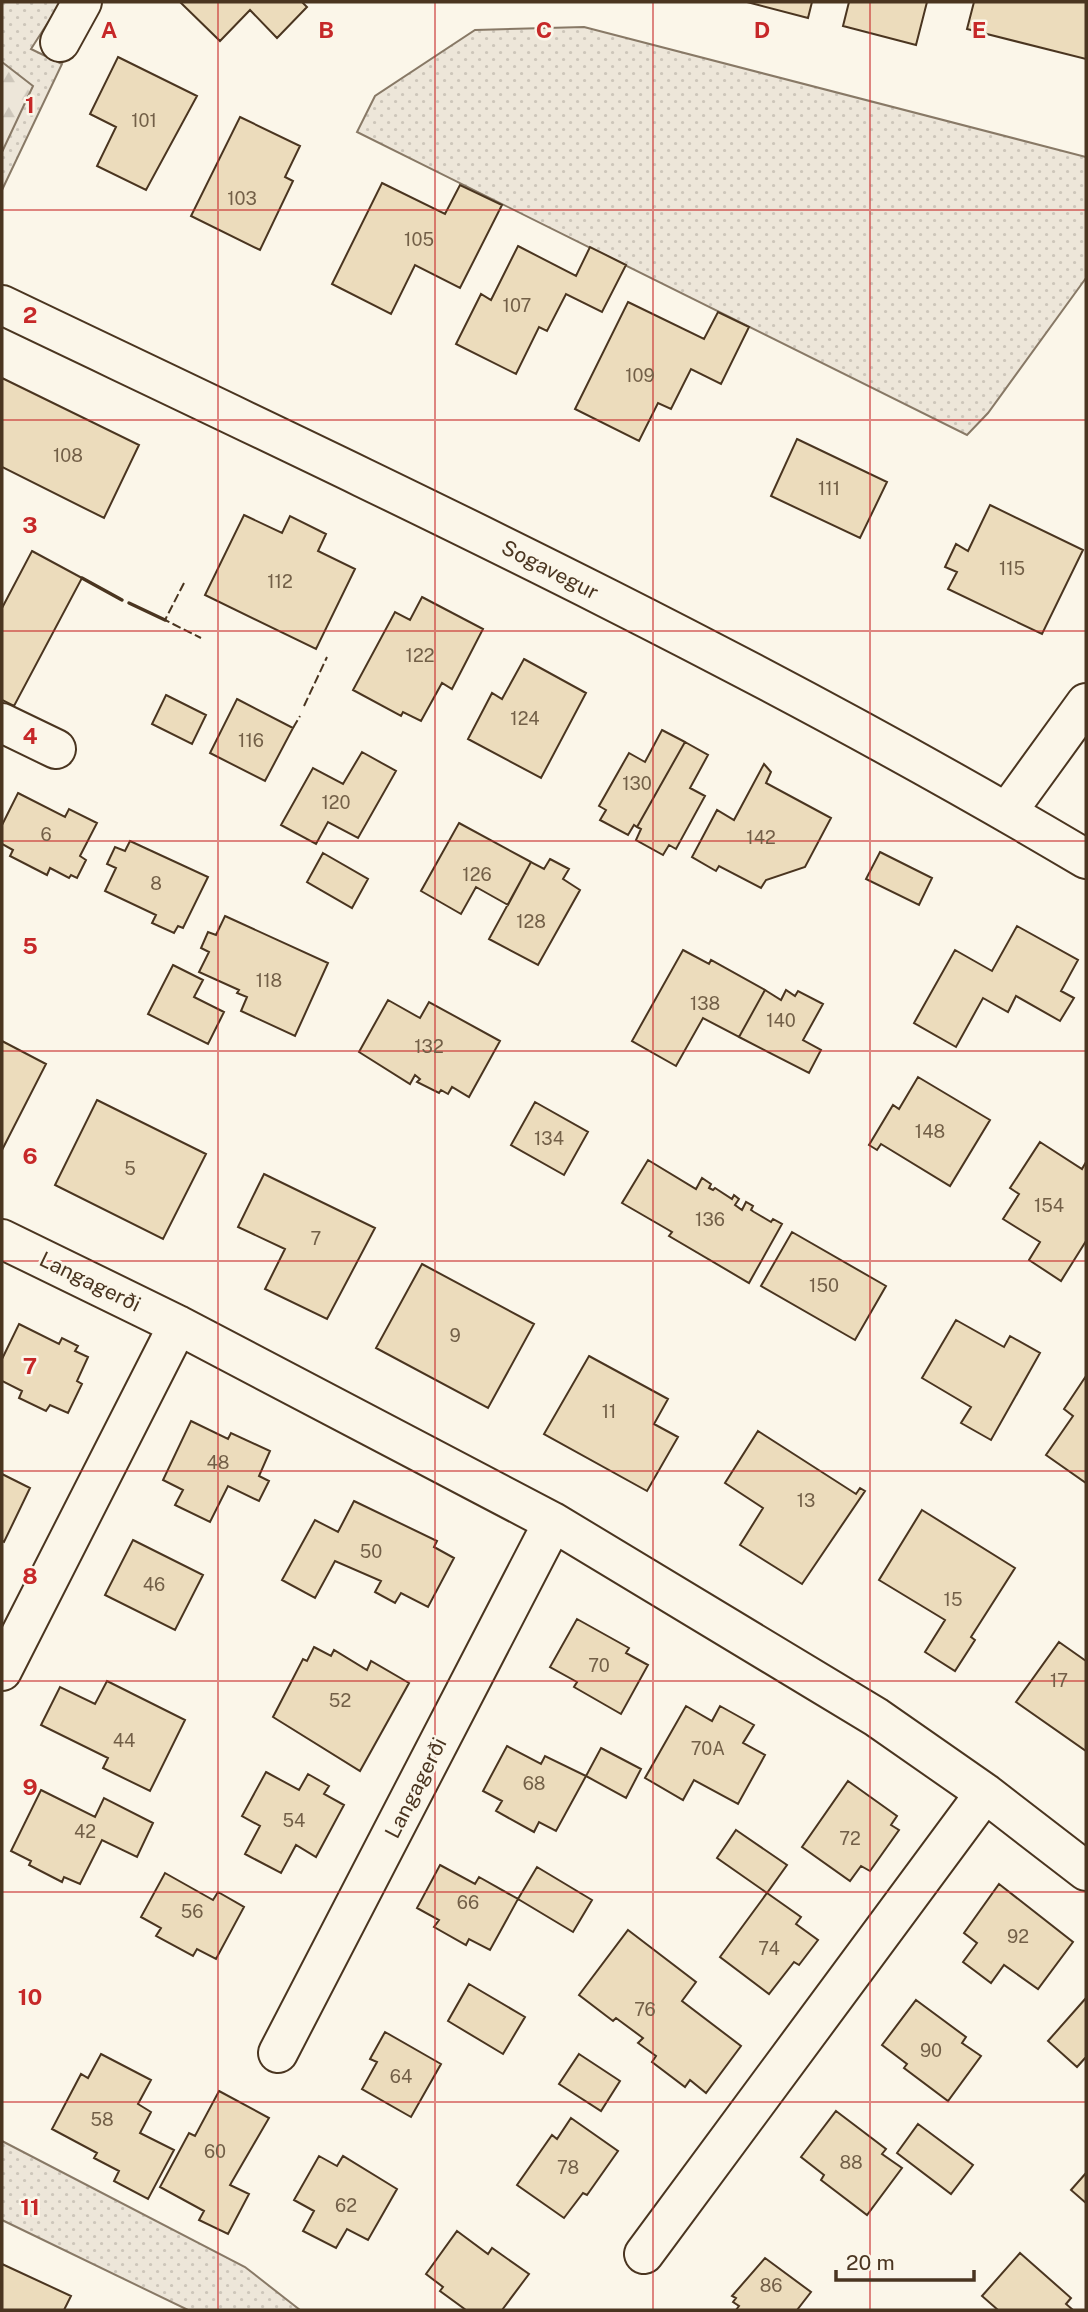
<svg xmlns="http://www.w3.org/2000/svg" width="1088" height="2312" viewBox="0 0 1088 2312" font-family="'Public Sans',sans-serif">
<defs>
<pattern id="grass-dots" width="8" height="8" patternUnits="userSpaceOnUse" patternTransform="scale(1.75)"><rect width="8" height="8" fill="#ede6d9"/><path d="M2 2h.1M6 6h.1" fill="none" stroke="#cdc6ba" stroke-width="1.8" stroke-linecap="round"/></pattern>
<pattern id="forest-firs" width="22" height="20" patternUnits="userSpaceOnUse" patternTransform="scale(1.75)"><rect width="22" height="20" fill="#ede6d9"/><path d="M5 1l3.5 6h-7zM16 11l3.5 6h-7z" fill="#cdc6ba"/></pattern>
</defs>
<rect width="100%" height="100%" fill="#fbf6e9"/>
<path fill="url(#grass-dots)" stroke="#887966" stroke-width="2" d="M2 2H61L31 49 62 64 2 190Z
M584 27 1086 157V278L988 413 967 435 357 132 375 96 475 30Z
M2 2141 245 2267 300 2310H188L2 2220Z"/>
<path fill="url(#forest-firs)" stroke="#887966" stroke-width="2" d="M2 62 33 86 2 152Z"/>
<path fill="#ecdcbc" stroke="#4a3520" stroke-width="2" d="M180 2H302L307 7 277 38 250 10 220 41Z
M747 2H812L808 18Z
M849 2H927L916 45 843 26Z
M974 2H1086V59L967 29Z
M118 57 197 96 146 190 97 166 116 127 90 114Z
M240 117 300 146 285 177 293 181 260 250 191 216Z
M382 183 445 214 460 185 502 205 460 288 415 265 391 314 332 284Z
M518 246 576 276 590 247 626 265 602 312 566 294 547 331 539 327 516 374 456 344 481 294 491 300Z
M628 302 704 339 718 312 749 327 721 384 691 369 671 409 658 403 639 441 575 409Z
M2 378 139 445 104 518 2 467Z
M797 439 887 482 860 538 771 496Z
M990 505 1083 550 1042 634 948 589 957 572 945 567 956 544 968 551Z
M244 515 282 533 290 516 326 534 318 551 355 569 316 649 205 595Z
M32 551 82 578 14 706 2 700V608Z
M422 597 483 629 452 689 442 683 421 721 403 712 401 716 353 690 395 612 410 620Z
M524 659 586 693 541 778 468 739 492 693 502 699Z
M166 695 206 715 192 744 152 724Z
M237 699 293 728 265 781 210 753Z
M662 730 685 742 637 827 634 825 628 835 600 820 606 810 599 806 629 753 645 762Z
M685 742 708 755 690 788 705 796 676 849 669 845 663 855 636 840 641 829 637 827Z
M362 752 396 771 358 838 328 822 316 844 281 825 313 768 343 784Z
M764 764 771 772 766 783 831 818 805 867 766 880 761 888 719 866 716 871 692 857 717 810 734 820Z
M18 793 65 817 69 809 97 823 80 856 86 860 77 878 71 875 69 878 50 868 47 875 10 856 13 850 2 844V825Z
M459 823 531 862 508 905 476 887 461 914 421 891Z
M130 841 208 877 183 928 178 926 174 933 152 923 156 915 105 891 116 868 107 864 115 847 125 851Z
M880 852 932 878 919 905 866 879Z
M323 853 368 879 352 908 307 882Z
M550 859 569 869 563 879 580 890 538 965 489 939 531 862 544 869Z
M225 916 328 963 295 1036 241 1011 247 997 237 993 239 990 199 972 209 952 201 948 208 932 216 935Z
M1017 926 1078 960 1061 991 1074 998 1060 1021 1016 996 1008 1012 983 998 956 1047 914 1023 955 950 992 971Z
M683 950 709 964 711 960 765 990 739 1037 703 1018 676 1066 632 1041Z
M173 965 203 980 194 997 224 1012 208 1044 148 1014Z
M765 990 781 1000 786 990 795 996 798 991 823 1004 803 1040 821 1050 809 1073 739 1037Z
M388 1000 420 1018 429 1002 500 1041 469 1097 452 1087 448 1094 441 1090 439 1093 417 1082 420 1079 415 1075 410 1084 359 1052Z
M2 1041 46 1064 2 1150Z
M918 1077 990 1120 950 1186 881 1144 877 1150 869 1145 893 1105 899 1109Z
M97 1100 206 1154 163 1239 55 1185Z
M535 1102 588 1132 564 1175 511 1145Z
M1040 1142 1082 1169 1086 1162V1241L1061 1281 1029 1260 1040 1242 1003 1219 1019 1194 1010 1188Z
M648 1160 696 1189 702 1178 711 1184 709 1188 713 1190 715 1188 732 1199 734 1195 739 1199 735 1205 742 1210 746 1202 753 1206 751 1210 754 1212 771 1222 773 1219 782 1224 749 1283 669 1236 672 1232 622 1203Z
M264 1174 375 1228 327 1319 265 1289 285 1249 238 1227Z
M792 1232 886 1286 855 1340 761 1286Z
M422 1264 534 1324 488 1408 376 1348Z
M956 1320 1004 1347 1010 1336 1040 1353 991 1440 961 1423 971 1407 922 1378Z
M19 1324 59 1344 62 1338 78 1346 75 1351 88 1357 77 1381 82 1384 68 1413 50 1405 46 1411 19 1398 22 1391 2 1381V1359Z
M589 1356 668 1399 654 1424 678 1437 647 1491 544 1434Z
M1086 1376V1483L1046 1455 1073 1416 1064 1409Z
M191 1421 228 1439 231 1433 270 1451 259 1476 269 1481 259 1501 228 1486 210 1522 175 1505 183 1490 163 1480Z
M758 1431 856 1494 860 1488 865 1491 802 1584 740 1545 763 1508 725 1483Z
M2 1474 30 1488 4 1542 2 1541Z
M354 1501 437 1541 434 1547 454 1558 428 1607 401 1593 395 1603 375 1592 381 1581 335 1561 315 1598 282 1580 315 1520 338 1532Z
M922 1510 1015 1568 971 1637 975 1640 955 1671 925 1652 945 1620 879 1580Z
M133 1540 203 1575 175 1630 105 1595Z
M577 1619 629 1648 626 1653 648 1665 621 1714 574 1687 577 1682 550 1667Z
M1059 1642 1086 1661V1751L1016 1702Z
M314 1647 331 1656 334 1650 367 1670 371 1661 409 1683 360 1771 273 1717 303 1659 307 1661Z
M107 1681 185 1720 150 1791 103 1768 108 1758 41 1725 60 1687 95 1704Z
M686 1706 712 1721 720 1706 754 1725 743 1743 765 1755 738 1804 694 1780 683 1800 645 1778Z
M507 1746 541 1764 545 1756 586 1776 556 1831 539 1822 534 1832 496 1811 502 1801 483 1791Z
M601 1748 641 1769 626 1798 586 1776Z
M266 1772 299 1790 308 1774 329 1786 324 1794 344 1805 316 1857 296 1845 281 1873 245 1854 260 1826 242 1816Z
M848 1781 897 1816 891 1825 899 1830 870 1871 861 1866 850 1881 802 1847Z
M41 1790 95 1817 104 1798 153 1823 137 1857 102 1840 80 1884 64 1877 62 1882 29 1865 31 1861 11 1851Z
M736 1830 787 1865 767 1893 717 1858Z
M440 1865 475 1884 479 1877 518 1899 490 1950 469 1939 466 1945 434 1927 439 1920 417 1908Z
M537 1867 592 1900 573 1932 518 1899Z
M165 1873 213 1900 218 1892 244 1907 216 1959 197 1949 193 1956 156 1936 161 1928 141 1917Z
M999 1884 1073 1942 1038 1989 1004 1965 991 1983 963 1962 977 1943 964 1933Z
M767 1893 801 1917 796 1924 818 1940 799 1965 794 1962 769 1994 720 1957Z
M628 1930 696 1982 682 2001 741 2046 706 2093 690 2080 685 2087 652 2062 656 2056 638 2043 643 2038 616 2018 613 2021 579 1995Z
M469 1984 525 2017 503 2054 448 2021Z
M1086 1998V2057L1077 2067 1048 2041Z
M916 2000 966 2037 962 2043 981 2056 948 2101 904 2068 907 2064 882 2045Z
M385 2032 441 2064 411 2117 362 2089 377 2062 370 2059Z
M101 2054 151 2080 138 2104 151 2112 140 2133 174 2150 148 2199 114 2181 119 2171 94 2158 97 2153 52 2129 81 2074 88 2078Z
M579 2054 620 2081 601 2111 559 2084Z
M219 2091 269 2118 230 2185 249 2194 228 2234 199 2220 204 2211 160 2187 189 2133 195 2136Z
M836 2111 886 2149 882 2154 902 2168 867 2215 821 2180 824 2175 801 2157Z
M571 2118 618 2151 587 2195 583 2193 564 2218 517 2185 552 2135 557 2139Z
M918 2124 973 2165 951 2194 897 2153Z
M319 2156 337 2166 343 2156 397 2189 368 2240 347 2229 336 2248 303 2231 314 2211 294 2200Z
M1086 2173V2203L1071 2190Z
M457 2231 488 2254 492 2248 529 2274 502 2310H466L440 2291 443 2287 426 2274Z
M1020 2253 1071 2298 1066 2304 1073 2310H998L982 2296Z
M765 2258 811 2292 797 2310H736L739 2306 733 2302 736 2298 732 2296Z
M2 2264 71 2296 64 2310H2Z"/>
<g fill="none" stroke-linecap="round" stroke-linejoin="round">
<g stroke="#4a3520" stroke-width="42">
<path id="street" d="M60 42 82 2
M2 305C368 480 737 651 1086 859
M2 723 56 749
M1007 812 1086 703
M2 1239 178 1325 553 1522 876 1717 985 1793 1086 1871
M2 1671 178 1325
M278 2053 553 1522
M644 2254 985 1793"/>
</g>
<use href="#street" stroke="#fbf6e9" stroke-width="38"/>
<path stroke="#4a3520" stroke-width="2" stroke-dasharray="9 3.5" stroke-linecap="butt" d="M184 583 165 620 201 638
M304 706 327 657
M293 728 300 716"/>
<path stroke="#4a3520" stroke-width="3.5" d="M82 578 122 600
M129 603 165 620"/>
</g>
<path fill="none" stroke="#c62828" stroke-width="2" stroke-opacity="0.55" d="M218 2V2310M435 2V2310M653 2V2310M870 2V2310M2 210H1086M2 420H1086M2 631H1086M2 841H1086M2 1051H1086M2 1261H1086M2 1471H1086M2 1681H1086M2 1892H1086M2 2102H1086"/>
<g text-anchor="middle" stroke-width="5" stroke-linejoin="round" paint-order="stroke">
<g font-size="18" fill="#725f47">
<text x="144" y="127">101</text>
<text x="242" y="205">103</text>
<text x="419" y="246">105</text>
<text x="517" y="312">107</text>
<text x="640" y="382">109</text>
<text x="68" y="462">108</text>
<text x="829" y="495">111</text>
<text x="1012" y="575">115</text>
<text x="280" y="588">112</text>
<text x="420" y="662">122</text>
<text x="525" y="725">124</text>
<text x="251" y="747">116</text>
<text x="637" y="790">130</text>
<text x="336" y="809">120</text>
<text x="46" y="841">6</text>
<text x="761" y="844">142</text>
<text x="477" y="881">126</text>
<text x="156" y="890">8</text>
<text x="531" y="928">128</text>
<text x="269" y="987">118</text>
<text x="705" y="1010">138</text>
<text x="781" y="1027">140</text>
<text x="429" y="1053">132</text>
<text x="930" y="1138">148</text>
<text x="549" y="1145">134</text>
<text x="130" y="1175">5</text>
<text x="1049" y="1212">154</text>
<text x="710" y="1226">136</text>
<text x="316" y="1245">7</text>
<text x="824" y="1292">150</text>
<text x="455" y="1342">9</text>
<text x="609" y="1418">11</text>
<text x="218" y="1469">48</text>
<text x="806" y="1507">13</text>
<text x="371" y="1558">50</text>
<text x="154" y="1591">46</text>
<text x="953" y="1606">15</text>
<text x="599" y="1672">70</text>
<text x="1059" y="1687">17</text>
<text x="340" y="1707">52</text>
<text x="124" y="1747">44</text>
<text x="708" y="1755">70A</text>
<text x="534" y="1790">68</text>
<text x="294" y="1827">54</text>
<text x="85" y="1838">42</text>
<text x="850" y="1845">72</text>
<text x="468" y="1909">66</text>
<text x="192" y="1918">56</text>
<text x="1018" y="1943">92</text>
<text x="769" y="1955">74</text>
<text x="645" y="2016">76</text>
<text x="931" y="2057">90</text>
<text x="401" y="2083">64</text>
<text x="102" y="2126">58</text>
<text x="215" y="2158">60</text>
<text x="851" y="2169">88</text>
<text x="568" y="2174">78</text>
<text x="346" y="2212">62</text>
<text x="771" y="2292">86</text>
</g>
<g font-size="21" fill="#4a3520" stroke="#fbf6e9">
<text transform="translate(550 570) rotate(27)" y="7">Sogavegur</text>
<text transform="translate(90 1282) rotate(26)" y="7">Langagerði</text>
<text transform="translate(416 1788) rotate(-63)" y="7">Langagerði</text>
</g>
</g>
<g font-size="23" text-anchor="middle" font-weight="bold" fill="#c62828" stroke="#fbf6e9" stroke-width="5" stroke-linejoin="round" paint-order="stroke">
<text x="109" y="38">A</text>
<text x="326" y="38">B</text>
<text x="544" y="38">C</text>
<text x="762" y="38">D</text>
<text x="979" y="38">E</text>
<text x="30" y="113">1</text>
<text x="30" y="323">2</text>
<text x="30" y="533">3</text>
<text x="30" y="744">4</text>
<text x="30" y="954">5</text>
<text x="30" y="1164">6</text>
<text x="30" y="1374">7</text>
<text x="30" y="1584">8</text>
<text x="30" y="1795">9</text>
<text x="30" y="2005">10</text>
<text x="30" y="2215">11</text>
</g>
<rect width="1088" height="2312" fill="none" stroke="#4a3520" stroke-width="7"/>
<path d="M836 2270v10h138v-10" fill="none" stroke="#4a3520" stroke-width="3.5"/>
<text x="846" y="2270" font-size="21" fill="#4a3520" stroke="#fbf6e9" stroke-width="5" paint-order="stroke">20 m</text>
</svg>
